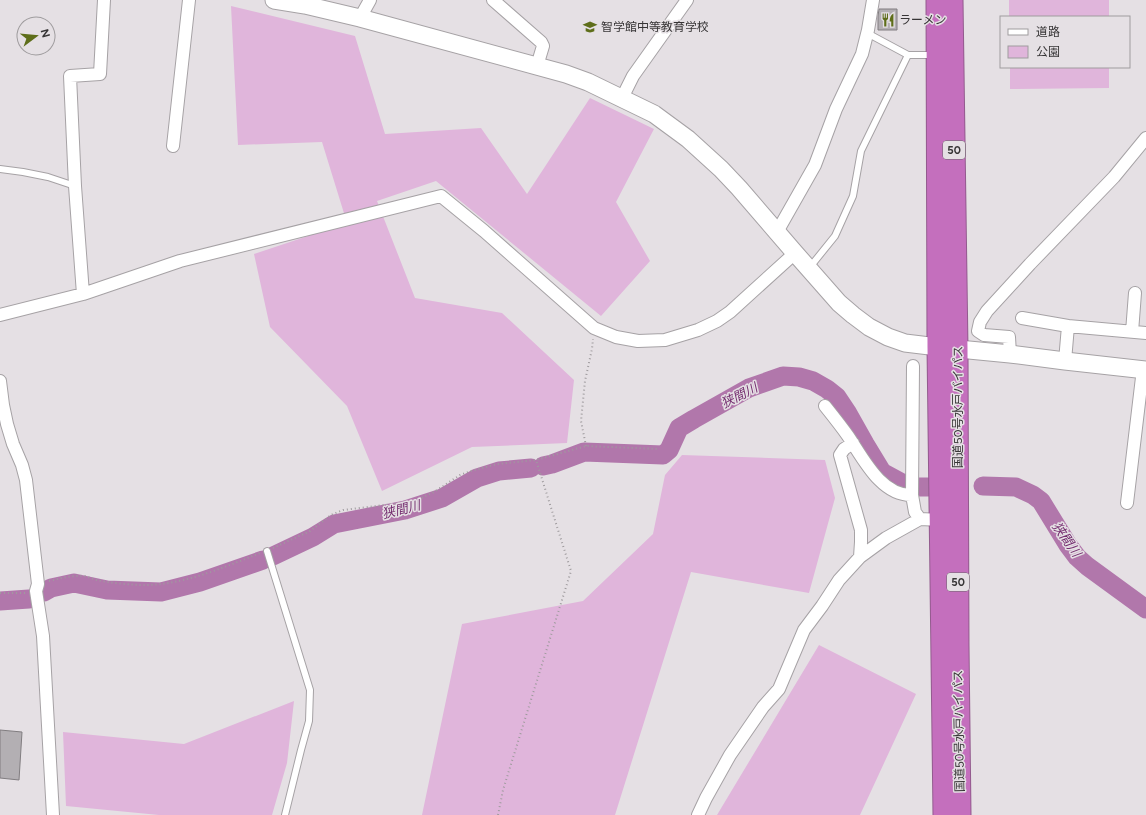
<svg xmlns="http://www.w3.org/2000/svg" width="1146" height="815" viewBox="0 0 1146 815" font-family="Figtree,'Noto Sans JP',sans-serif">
<rect width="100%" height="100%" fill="#e5e0e4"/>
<path fill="#e0b5db" d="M1009 0H1109V17H1009Z
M231 6 355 36 385 134 481 128 527 194 590 98 654 129 616 202 650 261 601 316 436 181 377 201 415 298 502 313 574 380 567 443 472 447 382 491 347 406 270 327 254 254 347 223 322 142 238 145Z
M1010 67H1109V88L1010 89Z
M682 455 825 460 835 498 809 593 691 572 615 815H422L462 624 583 601 653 534 665 475Z
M819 645 916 694 860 815H717Z
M294 701 287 763 272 815H159L66 806 63 732 184 744Z"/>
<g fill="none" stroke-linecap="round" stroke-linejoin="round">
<path stroke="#b177ab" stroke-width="19" d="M543 466 552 464 584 452 663 455 669 450 679 428 694 419 749 388 783 376 799 377 813 381 827 389 837 397 847 412 865 444 882 472 906 485
M983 486 1016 487 1033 495 1041 501 1068 545 1077 557 1087 566 1146 609
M915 487H928
M273 556 313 537 334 524 405 510 442 498 477 478 499 471 531 468
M44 592 51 588 74 583 107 590 161 592 200 582 263 560
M0 601 29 599"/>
</g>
<path fill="#b3afb3" stroke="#817d80" d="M879 9H897V30H878V16Z
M0 730 22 732 19 780 0 778Z"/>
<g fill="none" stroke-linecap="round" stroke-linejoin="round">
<g stroke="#a6a2a5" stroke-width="8">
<path id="lane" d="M867 33 908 55H934
M0 169 23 172 48 177 75 186
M810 267 835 236 853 196 861 151 908 55
M267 551 310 690 309 721 301 750 285 815"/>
</g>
<g stroke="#a6a2a5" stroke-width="14">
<path id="street" d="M493 0 541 42 543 46 537 66
M360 18 370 0
M622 98 633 76 687 0
M173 146 189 0
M777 232 815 165 836 109 862 54 868 30 873 0
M83 294 75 186 70 76 100 74 104 0
M0 315 83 294 180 261 441 196 484 231 594 328 616 337 638 341 665 340 698 330 717 321 730 312 795 253
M1022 318 1068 326 1065 361
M1068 326 1146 333
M1132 332 1135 293
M1010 354 1009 337 984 335 978 331 980 322 987 311 1030 264 1114 177 1146 138
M913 366 912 495 915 512 920 519 941 520
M0 381 3 405 7 424 13 444 22 465 26 480 38 584 36 591 43 636 53 815
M825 406C833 416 841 426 848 436 863 458 881 496 912 495
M853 443 844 449 840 455 861 530V542L860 557
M1127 503 1143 369
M698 815 706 798 730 755 763 707 779 689 804 630 822 606 839 580 860 557 886 538 920 519"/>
</g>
<g stroke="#a6a2a5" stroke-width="19">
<path id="secondary" d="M274 0 305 5 360 18 566 74 588 82 654 114 688 139 721 169 739 188 795 253 839 303 853 315 869 327 888 337 905 343 938 347 1010 354 1065 361 1146 370"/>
</g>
<g stroke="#935b8e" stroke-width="23">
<path id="highway" d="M937 0 938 347 944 815
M952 0 957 349 958 646 960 815"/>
</g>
<path stroke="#9f9b9e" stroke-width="2" stroke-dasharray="1 3" stroke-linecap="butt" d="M586 446 581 421 585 381 592 349 593 339
M273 548 310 531 331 515 343 510 401 503 419 499 434 492 460 475 471 471 497 464 536 460 586 446 659 449
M49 581C61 578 73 575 85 576 89 577 93 579 97 580 109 583 133 585 145 585 183 585 225 567 260 553
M0 593H25
M498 815 503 790 571 571 536 460"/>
<use href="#lane" stroke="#fff" stroke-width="6"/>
<use href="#street" stroke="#fff" stroke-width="12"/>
<use href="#secondary" stroke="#fff" stroke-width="17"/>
<use href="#highway" stroke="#c46fbd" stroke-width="21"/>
</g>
<defs>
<g id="restaurant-bare" transform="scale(1.08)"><path d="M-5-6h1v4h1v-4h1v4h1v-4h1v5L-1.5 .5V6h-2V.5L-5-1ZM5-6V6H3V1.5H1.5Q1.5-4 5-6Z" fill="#5e6e1a" stroke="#e5e0e4" stroke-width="2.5" paint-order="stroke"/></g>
<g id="school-bare" transform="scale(1.08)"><path d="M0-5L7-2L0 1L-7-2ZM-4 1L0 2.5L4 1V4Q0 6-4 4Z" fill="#5e6e1a" stroke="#e5e0e4" stroke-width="2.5" paint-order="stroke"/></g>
</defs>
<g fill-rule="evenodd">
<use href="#restaurant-bare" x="888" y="20"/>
<use href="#school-bare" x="590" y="27"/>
</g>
<g text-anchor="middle" stroke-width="3" stroke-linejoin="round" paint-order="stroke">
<g fill="#e5e0e4" stroke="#6b686a" stroke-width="1">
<rect x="943" y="141" width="22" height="18" rx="3"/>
<rect x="947" y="573" width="22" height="18" rx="3"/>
</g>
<g font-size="11" font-weight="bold" fill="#373536">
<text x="954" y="154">50</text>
<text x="958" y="586">50</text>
</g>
<g font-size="12" fill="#373536" stroke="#e5e0e4" text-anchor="start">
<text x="899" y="24">ラーメン</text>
<text x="601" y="31">智学館中等教育学校</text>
</g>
<g font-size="12" fill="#373536" stroke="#e5e0e4">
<text transform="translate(958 407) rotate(-90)" y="4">国道50号水戸バイパス</text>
<text transform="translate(959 731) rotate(-91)" y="4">国道50号水戸バイパス</text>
</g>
<g font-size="13" font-style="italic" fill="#752e70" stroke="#e5e0e4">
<text transform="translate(739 395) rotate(-27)" y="5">狭間川</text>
<text transform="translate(401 509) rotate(-14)" y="5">狭間川</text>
<text transform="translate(1067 539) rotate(55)" y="5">狭間川</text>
</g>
</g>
<rect x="1000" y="16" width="130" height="52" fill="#e5e0e4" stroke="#9f9c9e"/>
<rect x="1008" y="29" width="20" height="6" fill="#ffffff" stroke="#9f9c9e"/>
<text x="1036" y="36" font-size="12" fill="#373536">道路</text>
<rect x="1008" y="46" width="20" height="12" fill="#e0b5db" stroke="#9f9c9e"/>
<text x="1036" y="56" font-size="12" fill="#373536">公園</text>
<g transform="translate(36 36) rotate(74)"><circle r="19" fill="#e5e0e4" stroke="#9f9c9e"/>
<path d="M0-3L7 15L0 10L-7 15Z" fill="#5e6e1a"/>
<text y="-6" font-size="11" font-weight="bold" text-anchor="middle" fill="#373536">N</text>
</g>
</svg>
